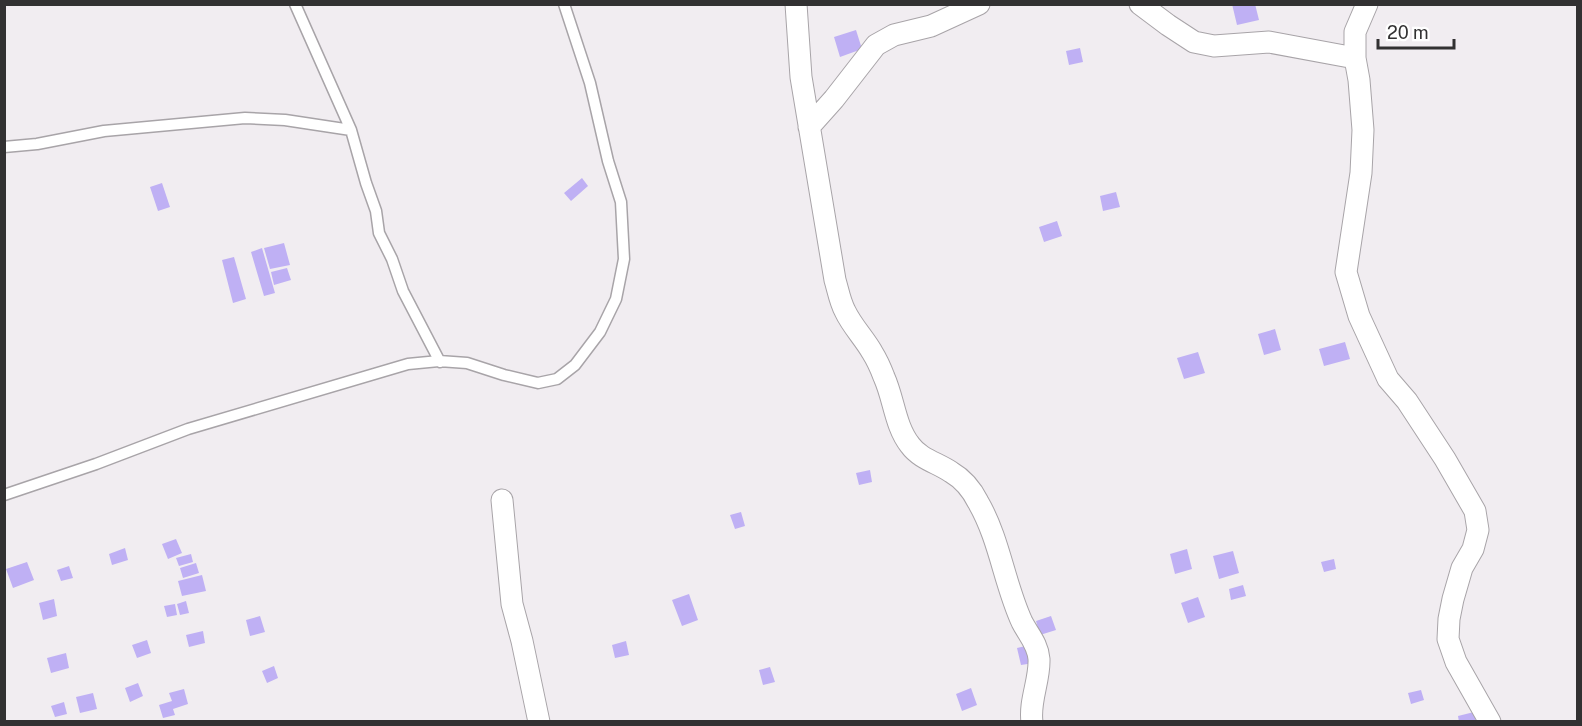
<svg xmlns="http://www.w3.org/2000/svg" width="1582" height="726" viewBox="0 0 1582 726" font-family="'Public Sans',sans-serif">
<rect width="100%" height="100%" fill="#f1edf1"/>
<path fill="#bfb0f4" d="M1232 4H1255L1259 20 1237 25Z
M856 30 862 49 840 57 834 37Z
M1080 48 1083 62 1069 65 1066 51Z
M582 178 588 186 571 201 564 193Z
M162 183 170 207 158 211 150 187Z
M1116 192 1120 207 1103 211 1100 196Z
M1057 221 1062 236 1044 242 1039 227Z
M284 243 290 265 270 269 264 248Z
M262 248 275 293 264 296 251 252Z
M234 257 246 299 233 303 222 260Z
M287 268 291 280 274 285 271 272Z
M1275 329 1281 350 1264 355 1258 334Z
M1345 342 1350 359 1324 366 1319 349Z
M1198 352 1205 373 1184 379 1177 358Z
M870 470 872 482 859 485 856 473Z
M741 512 745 526 735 529 730 515Z
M176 539 182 553 168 559 162 544Z
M125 548 128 560 112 565 109 554Z
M1187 549 1192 569 1175 574 1170 554Z
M1233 551 1239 573 1219 579 1213 556Z
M191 554 193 562 179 566 176 558Z
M1334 559 1336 569 1324 572 1321 562Z
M27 562 34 580 13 588 6 569Z
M196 563 199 573 183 578 180 568Z
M69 566 73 578 61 581 57 570Z
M202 575 206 591 182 596 178 581Z
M1243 585 1246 596 1231 600 1229 589Z
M689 594 698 620 682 626 672 600Z
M1198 597 1205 617 1188 623 1181 603Z
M54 599 57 616 43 620 39 603Z
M186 601 189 613 180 615 177 604Z
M175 604 177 615 167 617 164 606Z
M260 616 265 632 250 636 246 620Z
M1051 616 1056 630 1040 635 1036 621Z
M203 631 205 643 189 647 186 635Z
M147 640 151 653 137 658 132 645Z
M626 641 629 655 615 658 612 645Z
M1030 645 1034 663 1021 665 1017 648Z
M66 653 69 668 51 673 47 658Z
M274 666 278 678 267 683 262 671Z
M770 667 775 682 763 685 759 670Z
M138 683 143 696 130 702 125 688Z
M971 688 977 705 962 711 956 694Z
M184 689 188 704 173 709 175 715 163 718 159 705 172 701 169 693Z
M1421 690 1424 700 1411 704 1408 693Z
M93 693 97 709 80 713 76 697Z
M64 702 67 714 55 717 51 706Z
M1474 712 1476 722H1459L1458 716Z"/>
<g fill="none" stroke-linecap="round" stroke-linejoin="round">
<g stroke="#a8a4a8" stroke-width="13">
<path id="lane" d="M295 4 351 130 366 183 376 211 379 233 392 259 403 291 440 362
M4 147 37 144 104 131 245 118 285 120 351 130
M4 495 96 464 188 429 408 364 439 361 467 363 504 375 538 383 557 379 575 365 600 332 616 299 624 259 621 202 608 161 590 83 564 4"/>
</g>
<g stroke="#a8a4a8" stroke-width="23">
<path id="street" d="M796 4 801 77 835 280C838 290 840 302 845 311 852 326 864 338 872 352 877 360 881 369 884 377 894 399 895 426 910 445 920 459 938 463 951 472 963 479 972 490 978 502 1000 540 1004 583 1022 622 1028 634 1038 644 1039 659 1040 680 1029 701 1032 722
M1140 4 1168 25 1194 42 1214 46 1269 42 1355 58
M1367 4 1355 32V58L1359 80 1363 130 1361 173 1346 272 1359 316 1388 379 1407 401 1445 459 1475 511 1478 530 1473 549 1462 568 1453 599 1449 619 1448 639 1456 662 1490 722
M809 127 834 99 876 45 894 35 931 26 979 4
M502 500 512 604 522 641 539 722"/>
</g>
<use href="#lane" stroke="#fff" stroke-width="10"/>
<use href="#street" stroke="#fff" stroke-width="21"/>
</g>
<rect width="1582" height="726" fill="none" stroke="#323132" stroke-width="12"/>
<path d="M1378 39v9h76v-9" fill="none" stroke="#323132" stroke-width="3"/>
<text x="1387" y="39" font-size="18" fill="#323132" stroke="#ffffff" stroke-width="4.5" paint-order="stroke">20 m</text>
</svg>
